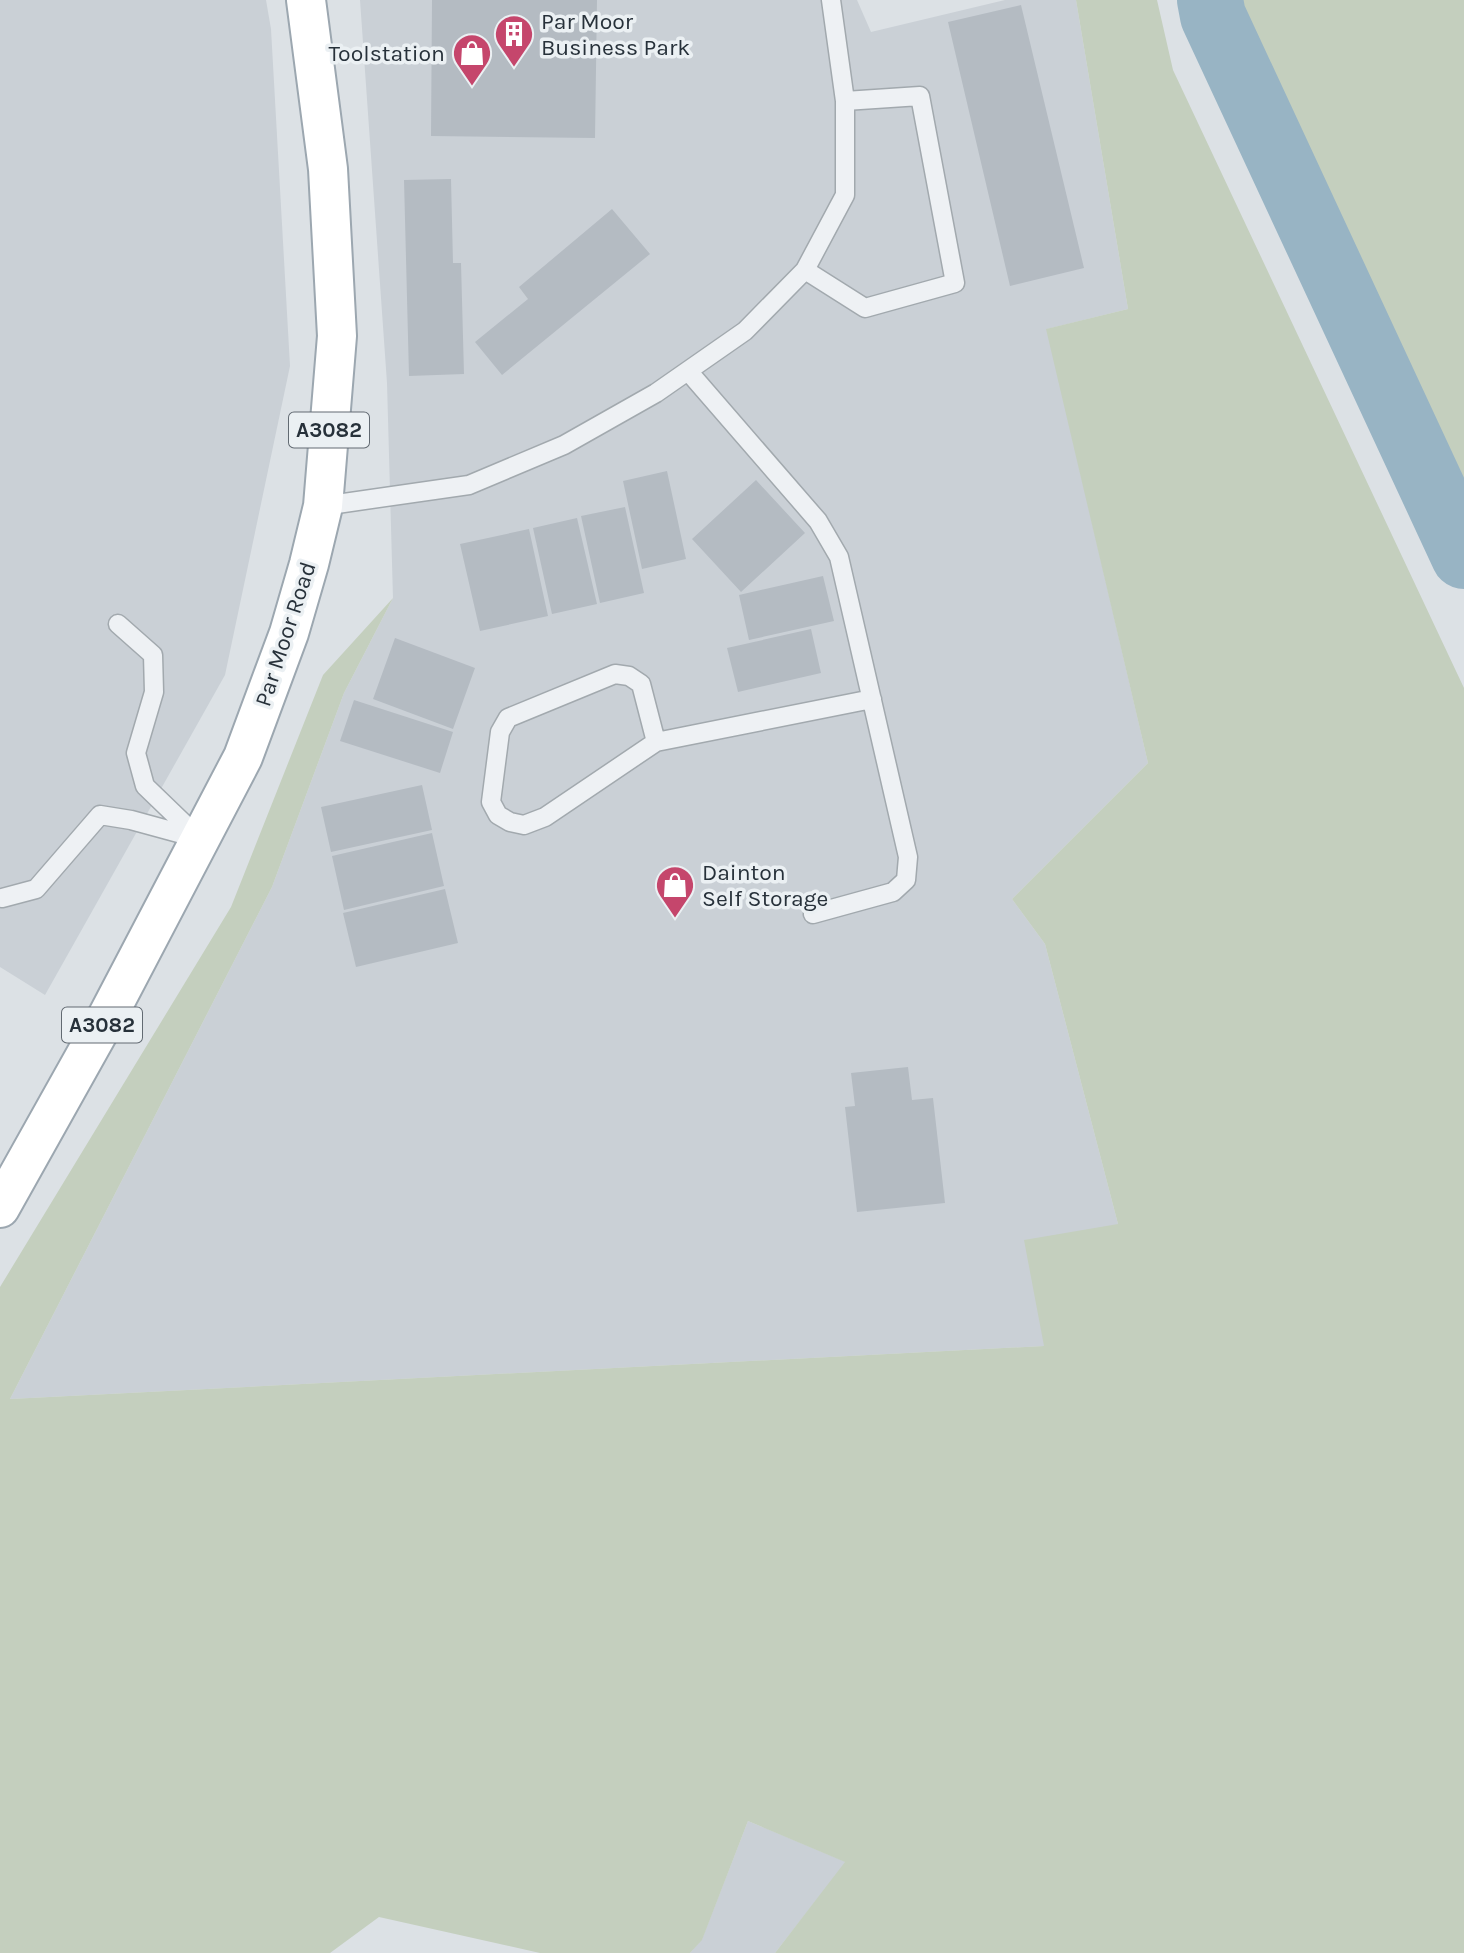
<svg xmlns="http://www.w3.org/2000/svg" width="1464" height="1953" viewBox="0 0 1464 1953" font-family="Karla,sans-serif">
<rect width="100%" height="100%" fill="#dce1e5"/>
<path fill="#cad0d6" d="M0 0H266L271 29 290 366 225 675 45 995 0 967Z
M360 0H857L871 32 1005 0H1076L1128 309 1047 329 1148 763 1012 899 1045 944 1118 1224 1044 1346 10 1399 272 887 344 693 393 598 387 383Z
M748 1821 846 1862 775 1953H690L702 1939Z"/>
<path fill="#c4cfbe" d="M1076 0H1157L1173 70 1464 688V1953H775L845 1862 748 1821 702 1940 690 1953H540L379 1917 330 1953H0V1287L231 907 323 675 393 598 344 693 272 887 10 1399 1044 1346 1024 1240 1118 1224 1045 944 1012 899 1148 763 1046 329 1128 309Z
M1239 0H1464V479L1241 5Z"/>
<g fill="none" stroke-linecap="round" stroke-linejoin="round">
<path stroke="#98b4c4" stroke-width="66" d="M1210 0 1213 16 1464 556"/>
</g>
<path fill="#b4bbc2" d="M432 0H597L595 138 431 136Z
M1021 5 1084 268 1010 286 948 22Z
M451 179 453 263H461L464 374 409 376 404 180Z
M612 209 650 254 502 375 475 342 528 299 519 287Z
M667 471 686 559 642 569 623 481Z
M756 480 805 533 741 592 692 539Z
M625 507 644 593 600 603 581 516Z
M577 518 597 604 552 614 533 528Z
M529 529 548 616 480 631 460 544Z
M823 576 834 621 749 640 739 595Z
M811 629 821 673 738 692 727 648Z
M395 638 475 668 453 729 373 699Z
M354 700 453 732 440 773 340 741Z
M422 785 432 830 331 852 321 807Z
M432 833 444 886 344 910 332 856Z
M445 889 458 943 356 967 343 913Z
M908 1067 912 1100 933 1098 945 1203 857 1212 845 1107 855 1106 851 1073Z"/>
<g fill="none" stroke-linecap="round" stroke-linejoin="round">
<g stroke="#a2a9ae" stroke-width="21">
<path id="lane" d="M805 270 865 308 955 283 920 96 845 101
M688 371 818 521 839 557 908 857 906 880 893 892 813 914
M323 506 469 485 564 445 656 393 745 331 805 270 845 195V101L831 0
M118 624 153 655 154 692 136 753 145 786 200 839
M656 742 641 684 629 676 615 674 508 718 500 732 491 802 498 815 510 822 524 825 545 817 656 742 872 699
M2 898 36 889 100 815 131 820 197 838"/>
</g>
<g stroke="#9ca7b0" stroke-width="42">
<path id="primary" d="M0 1208 108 1015 243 757 289 633 309 564 323 506 337 336 328 169 306 0"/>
</g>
<use href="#lane" stroke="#eef1f4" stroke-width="18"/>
<use href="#primary" stroke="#fff" stroke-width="38"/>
</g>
<defs>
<g id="building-pin" transform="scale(2.0125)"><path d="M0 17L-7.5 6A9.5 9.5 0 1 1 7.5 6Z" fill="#c5466c" stroke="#ebf0f3"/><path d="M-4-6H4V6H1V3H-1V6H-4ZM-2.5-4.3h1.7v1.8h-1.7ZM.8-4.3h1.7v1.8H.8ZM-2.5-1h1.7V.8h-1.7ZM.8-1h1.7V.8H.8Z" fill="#fff"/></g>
<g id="shop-pin" transform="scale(2.0125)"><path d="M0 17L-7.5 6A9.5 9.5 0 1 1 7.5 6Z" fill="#c5466c" stroke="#ebf0f3"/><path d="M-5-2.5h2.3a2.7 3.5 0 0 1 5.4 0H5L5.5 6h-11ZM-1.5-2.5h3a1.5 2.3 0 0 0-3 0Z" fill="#fff"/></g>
</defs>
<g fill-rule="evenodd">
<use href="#building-pin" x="514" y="34"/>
<use href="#shop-pin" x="472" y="53"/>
<use href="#shop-pin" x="675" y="885"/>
</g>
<g text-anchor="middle" stroke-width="7" stroke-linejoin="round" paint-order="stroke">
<g fill="#ebf0f3" stroke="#626a72" stroke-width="2">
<rect x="289" y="412.5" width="80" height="35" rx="5"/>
<rect x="62" y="1007.5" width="80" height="35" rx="5"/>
</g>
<g font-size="21" font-weight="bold" fill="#27313a">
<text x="329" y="437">A3082</text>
<text x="102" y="1032">A3082</text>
</g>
<g font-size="23" fill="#27313a" stroke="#ebf0f3" text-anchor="start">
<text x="541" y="29">Par Moor<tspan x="541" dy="26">Business Park</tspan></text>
<text x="445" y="61" text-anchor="end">Toolstation</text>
<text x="702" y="880">Dainton<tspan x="702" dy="26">Self Storage</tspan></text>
</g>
<g font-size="23" fill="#27313a" stroke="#ebf0f3">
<text transform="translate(285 634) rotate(-72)" y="8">Par Moor Road</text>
</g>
</g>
</svg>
